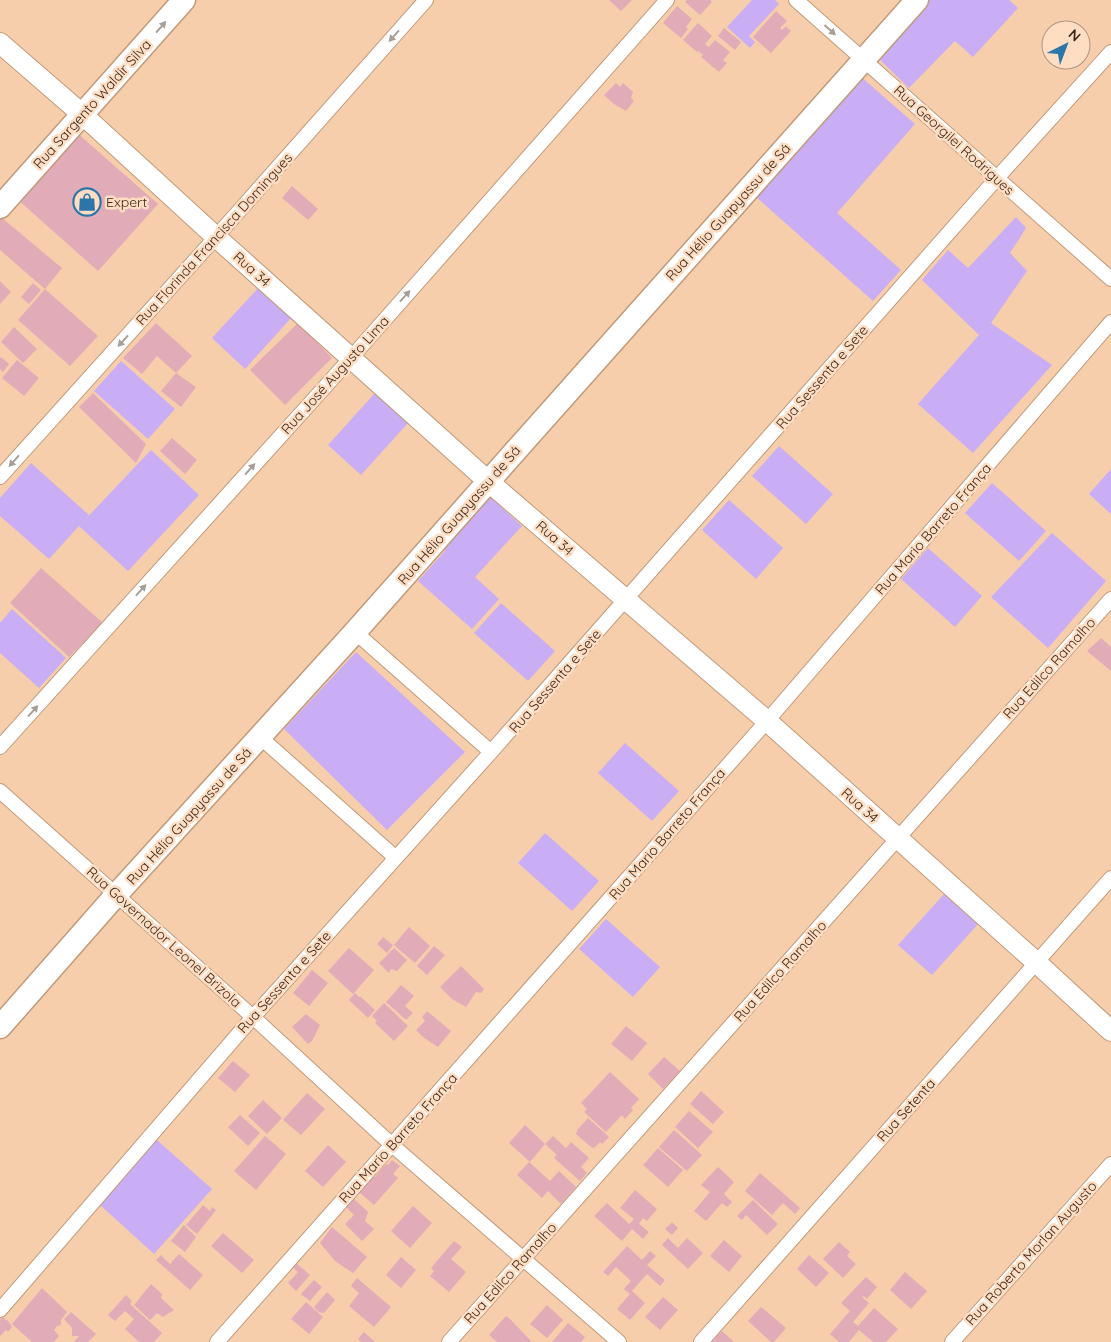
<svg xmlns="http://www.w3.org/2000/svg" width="1111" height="1342" viewBox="0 0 1111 1342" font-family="Quicksand,sans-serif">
<rect width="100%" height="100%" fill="#f7ceac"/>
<path fill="#c9adf5" d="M752 0H775L779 4 749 36 755 42 750 48 727 27Z
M928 0H1009L1018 8 973 57 955 41 909 88 879 59Z
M860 76 915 124 837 213 901 270 873 301 755 196Z
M1016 217 1026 228 1010 253 1027 271 991 323 1052 365 973 453 918 404 979 335 922 280 948 250 968 268Z
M259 287 292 317 245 369 212 338Z
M121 361 175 409 148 439 94 391Z
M375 393 408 423 361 475 328 445Z
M779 446 833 494 806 524 752 476Z
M151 450 199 495 128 571 79 526Z
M31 463 89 515 49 559 0 516V498Z
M1111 469V514L1089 494Z
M992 483 1046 531 1019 561 965 513Z
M488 495 522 526 475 577 499 599 472 629 418 581 445 551 442 547Z
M729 500 783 548 756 579 702 530Z
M1052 533 1106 581 1048 648 991 597Z
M928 548 982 596 955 627 901 579Z
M501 603 555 651 528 681 474 633Z
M12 609 66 658 39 688 0 653V623Z
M356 652 465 752 387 830 284 729Z
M625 743 679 791 652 821 598 773Z
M545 833 599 881 572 911 518 863Z
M945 893 979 923 932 975 898 945Z
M606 919 660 967 633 997 579 949Z
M157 1140 212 1189 154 1254 99 1204Z"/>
<path fill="#e1abb8" d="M609 0H632L621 11Z
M687 0H710L712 2 700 15 685 2Z
M677 6 692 19 686 27 688 29 681 38 663 23Z
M776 11 787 21 780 28 782 30 786 26 791 31 771 53 753 37Z
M698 23 712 36 705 44 709 47 715 40 730 52 723 60 727 63 719 72 701 57 703 55 698 51 697 52 683 40Z
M724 28 741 42 735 50 718 36Z
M616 83 620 87 623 83 633 92 631 98 634 101 626 111 614 104 604 95Z
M76 132 158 204 98 271 17 199Z
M292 186 318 209 308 220 282 198Z
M2 218 62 268 45 289 0 250V220Z
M0 281 11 292 0 304Z
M33 283 41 290 29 304 21 297Z
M45 289 98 336 70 366 18 320Z
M156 323 192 356 176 373 157 356 142 374 123 358Z
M298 323 332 358 285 405 250 370Z
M14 327 37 349 23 363 1 342Z
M1 357 9 364 3 372 0 369V358Z
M17 360 39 378 24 396 2 378Z
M176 373 196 387 181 407 161 391Z
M93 393 146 444 136 463 79 407Z
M172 438 197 460 185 474 160 451Z
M41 568 103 623 69 657 10 603Z
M1101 638 1111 647V671L1087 651Z
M409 927 430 946 415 963 394 945Z
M383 937 393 945 387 953 377 944Z
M434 946 445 955 427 975 417 966Z
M349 948 374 970 353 994 328 971Z
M394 948 407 960 397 971 391 969 389 973 379 963Z
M461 966 484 989 481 993 476 992 466 1007 452 999 440 987Z
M312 970 328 983 309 1006 293 993Z
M401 985 414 996 405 1006 413 1013 406 1020 386 1002Z
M355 993 359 997H361L375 1010 368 1018 349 1000Z
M384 1003 408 1026 394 1041 375 1023 377 1021 372 1016Z
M427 1011 451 1031 438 1047 424 1038 416 1030 425 1021 422 1017Z
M306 1014 320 1025 312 1041 308 1044 292 1027Z
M626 1026 647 1043 632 1061 611 1044Z
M664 1057 680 1071 663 1089 648 1074Z
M233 1061 250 1075 235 1092 218 1078Z
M610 1072 639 1099 631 1108 633 1110 625 1119 622 1115 606 1132 584 1112 587 1109 581 1103Z
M701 1091 724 1112 713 1124 690 1104Z
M307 1093 325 1109 301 1135 283 1120Z
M263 1100 282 1118 267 1134 248 1116Z
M689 1111 713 1132 698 1148 675 1127Z
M240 1115 260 1133 248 1146 228 1127Z
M588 1118 609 1137 602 1144 600 1142 594 1148 591 1147 576 1134 578 1129Z
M525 1125 545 1144 530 1162 509 1143Z
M674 1130 702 1155 687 1171 659 1147Z
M265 1136 286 1154 256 1190 234 1171Z
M553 1136 566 1148 571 1142 589 1158 581 1167 587 1173 580 1181 554 1158 557 1155 545 1144Z
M328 1145 346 1162 323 1187 305 1171Z
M658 1148 683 1170 668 1187 643 1165Z
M392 1160 400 1166 393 1174 398 1178 374 1205 359 1192 373 1175 375 1177 386 1164 388 1165Z
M529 1162 550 1181 559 1171 576 1187 561 1204 548 1191 542 1198 517 1175Z
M718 1167 734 1182 724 1194 732 1202 727 1207 722 1203 706 1221 694 1211 710 1192 701 1185Z
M760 1173 800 1208 795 1214 783 1203 772 1215 745 1191Z
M635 1190 657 1209 647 1221 643 1218 639 1224 649 1232 643 1239 632 1229 622 1241 594 1216 607 1203 629 1224 634 1219 620 1208Z
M351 1196 368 1212 365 1221 374 1229 362 1241 345 1224 354 1215 343 1204Z
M753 1200 778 1224 767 1235 746 1215 742 1220 737 1216Z
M203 1205 210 1211 212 1207 216 1210 197 1234 186 1225Z
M413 1206 432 1223 410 1248 391 1231Z
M672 1222 678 1228 672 1235 665 1229Z
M184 1225 196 1237 185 1252 171 1241Z
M332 1227 367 1257 353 1273 335 1261 320 1243Z
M223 1233 254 1260 242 1273 211 1246Z
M668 1238 678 1248 687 1238 703 1253 688 1269 662 1245Z
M724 1240 742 1256 729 1272 710 1256Z
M454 1241 462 1247 451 1259 466 1272 449 1292 430 1276 434 1271 431 1268Z
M839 1242 850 1252 847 1256 856 1264 843 1278 823 1259Z
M627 1246 642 1260 650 1251 656 1256 647 1265 665 1280 660 1286 647 1274 632 1291 645 1303 630 1320 617 1309 630 1294 624 1289 631 1281 616 1267 608 1276 603 1272Z
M179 1254 203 1275 190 1290 156 1260 161 1255 170 1264Z
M809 1255 829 1273 816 1287 797 1269Z
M401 1257 416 1270 401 1288 386 1275Z
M295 1262 310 1275 296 1291 288 1283 298 1272 291 1266Z
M905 1272 927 1291 911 1309 890 1290Z
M866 1277 877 1287 867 1299 864 1296 862 1297 869 1303 853 1322 858 1326 874 1308 898 1329 886 1342H873L859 1330 849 1342H839L830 1334 850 1311 841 1303Z
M357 1278 391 1307 374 1327 349 1306 359 1293 351 1286Z
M314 1280 322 1287 310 1301 301 1294Z
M151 1284 162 1294 161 1298 174 1310 163 1317 157 1313 150 1320 134 1305Z
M42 1288 67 1312 61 1320V1325L57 1326 54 1330 59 1336 54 1342H32L12 1324Z
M327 1292 335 1300 324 1313 319 1312 314 1307Z
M126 1295 132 1301 130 1304 162 1333 154 1342H139L125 1329 134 1319 125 1311 115 1321 108 1315Z
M663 1297 678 1310 660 1330 645 1317Z
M306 1302 323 1317 309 1334 291 1319Z
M547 1305 563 1320 547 1338 530 1324Z
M761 1307 786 1328 774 1342H771L748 1321Z
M71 1312 96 1334 88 1342H74L79 1336H72V1328L64 1319Z
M506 1316 510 1319 532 1342H497L489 1335Z
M2 1317 8 1321 12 1327 8 1332 6 1330 0 1336V1320Z
M568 1323 585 1337 581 1342H552Z
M722 1331 734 1342H712Z
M364 1332 375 1342H361L358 1339Z"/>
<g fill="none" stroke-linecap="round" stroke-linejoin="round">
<g stroke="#c19a79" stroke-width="16">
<path id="street" d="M796 0 1111 279
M0 477 216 237 426 0
M355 632 491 752
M260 737 396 858
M0 747 351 358 667 0
M0 791 253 1017 392 1145 619 1342
M0 1310 253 1017 491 752 997 178 1111 52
M217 1342 767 721 1111 322
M449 1342 1111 599
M701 1342 1111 878
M952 1342 1111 1164"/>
</g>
<g stroke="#c19a79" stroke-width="22">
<path id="secondary" d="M0 43 83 115 216 237 489 482 767 721 1037 963 1111 1031"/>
</g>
<g stroke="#c19a79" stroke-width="25">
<path id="primary" d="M0 207 184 0
M0 1027 116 895 355 632 527 438 917 0"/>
</g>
<use href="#street" stroke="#fff" stroke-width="14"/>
<use href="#secondary" stroke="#fff" stroke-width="20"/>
<use href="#primary" stroke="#fff" stroke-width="22"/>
</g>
<defs><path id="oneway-solid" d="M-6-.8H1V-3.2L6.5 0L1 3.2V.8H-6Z" transform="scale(1.25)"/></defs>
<g fill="#a69f99">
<use href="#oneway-solid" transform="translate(161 27) rotate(-49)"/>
<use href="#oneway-solid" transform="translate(830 30) rotate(42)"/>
<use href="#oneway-solid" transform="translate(394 36) rotate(132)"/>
<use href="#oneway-solid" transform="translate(405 296) rotate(-48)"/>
<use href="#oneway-solid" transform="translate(123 341) rotate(132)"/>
<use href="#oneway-solid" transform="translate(14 461) rotate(132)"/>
<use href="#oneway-solid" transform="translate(250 469) rotate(-48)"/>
<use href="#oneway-solid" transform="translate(141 590) rotate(-48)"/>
<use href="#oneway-solid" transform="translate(33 711) rotate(-48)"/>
</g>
<defs>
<g id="shop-ring" transform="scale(1.4375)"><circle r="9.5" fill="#feddc2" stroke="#2a76a9" stroke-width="1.5"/><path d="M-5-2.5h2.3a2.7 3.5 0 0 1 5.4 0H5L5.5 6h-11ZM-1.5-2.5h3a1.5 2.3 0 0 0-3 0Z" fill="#2a76a9"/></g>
</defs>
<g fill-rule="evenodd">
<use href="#shop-ring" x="87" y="202"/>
</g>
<g text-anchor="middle" stroke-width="5" stroke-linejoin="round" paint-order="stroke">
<g font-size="14" fill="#39291c" stroke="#feddc2">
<text transform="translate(92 104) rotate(-48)" y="5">Rua Sargento Waldir Silva</text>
<text transform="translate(954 140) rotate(42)" y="5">Rua Georgilei Rodrigues</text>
<text transform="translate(728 212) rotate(-48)" y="5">Rua Hélio Guapyassu de Sá</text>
<text transform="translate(214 239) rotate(-48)" y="5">Rua Florinda Francisca Domingues</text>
<text transform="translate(252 269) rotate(42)" y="5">Rua 34</text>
<text transform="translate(335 375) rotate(-48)" y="5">Rua José Augusto Lima</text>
<text transform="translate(822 377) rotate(-49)" y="5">Rua Sessenta e Sete</text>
<text transform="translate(459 515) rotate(-49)" y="5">Rua Hélio Guapyassu de Sá</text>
<text transform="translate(933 529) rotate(-49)" y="5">Rua Mario Barreto França</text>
<text transform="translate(555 538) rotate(41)" y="5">Rua 34</text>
<text transform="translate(1049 668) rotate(-48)" y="5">Rua Edilco Ramalho</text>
<text transform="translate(555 681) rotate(-49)" y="5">Rua Sessenta e Sete</text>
<text transform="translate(860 805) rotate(42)" y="5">Rua 34</text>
<text transform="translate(189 816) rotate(-48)" y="5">Rua Hélio Guapyassu de Sá</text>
<text transform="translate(667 834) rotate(-49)" y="5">Rua Mario Barreto França</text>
<text transform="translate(164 937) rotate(42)" y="5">Rua Governador Leonel Brizola</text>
<text transform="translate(780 971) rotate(-48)" y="5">Rua Edilco Ramalho</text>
<text transform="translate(284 982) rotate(-48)" y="5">Rua Sessenta e Sete</text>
<text transform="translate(906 1110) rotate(-48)" y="5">Rua Setenta</text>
<text transform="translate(398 1138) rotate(-48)" y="5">Rua Mario Barreto França</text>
<text transform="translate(1031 1253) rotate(-48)" y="5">Rua Roberto Morlan Augusto</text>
<text transform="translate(510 1273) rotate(-48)" y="5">Rua Edilco Ramalho</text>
</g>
<g font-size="14" fill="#39291c" stroke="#feddc2" text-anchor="start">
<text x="106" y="207">Expert</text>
</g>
</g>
<g transform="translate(1066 45) rotate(42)"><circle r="24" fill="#feddc2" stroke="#af9580"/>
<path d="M0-4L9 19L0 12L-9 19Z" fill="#2a76a9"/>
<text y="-8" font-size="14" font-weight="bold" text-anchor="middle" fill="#39291c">N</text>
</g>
</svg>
